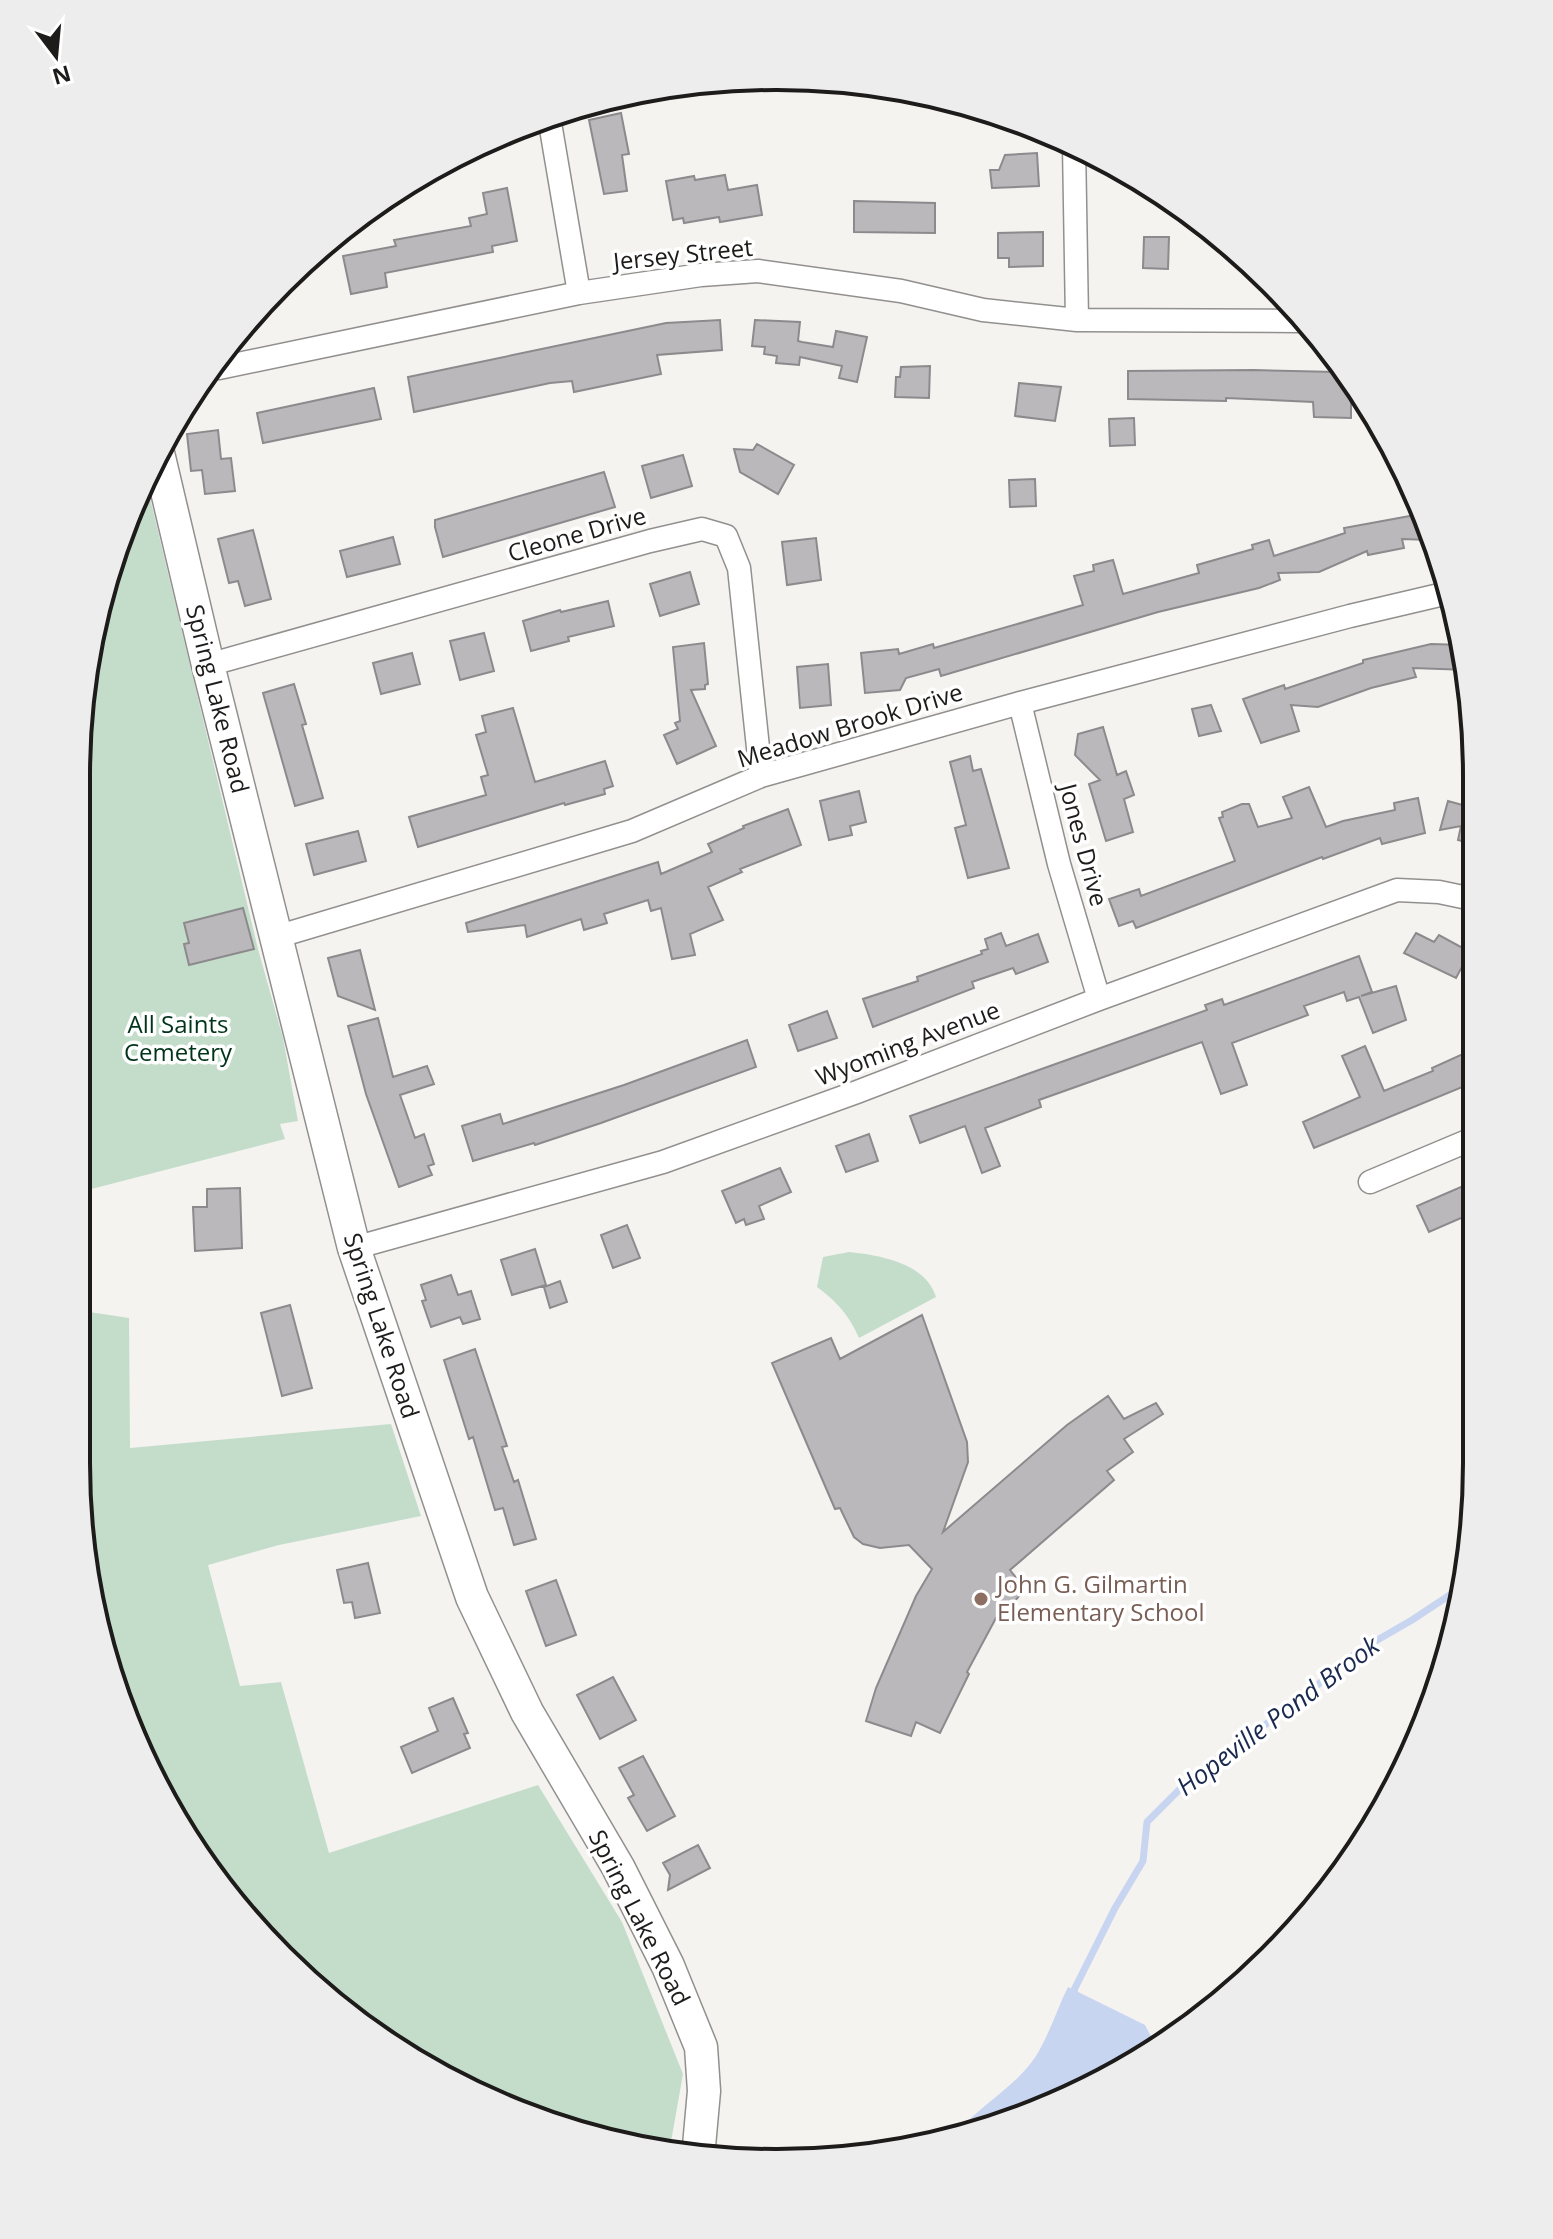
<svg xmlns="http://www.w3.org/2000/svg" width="1553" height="2239" viewBox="0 0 1553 2239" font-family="'Open Sans',sans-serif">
<rect width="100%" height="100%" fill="#f5f3f0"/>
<path fill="#c4ddcb" d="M145 477 258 949 283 1038 298 1121 280 1124 285 1139 76 1193V776L89 640Z
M849 1252C879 1255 926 1263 936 1297L859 1338C849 1315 837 1302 817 1287L823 1257Z
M76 1310 129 1318 130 1448 391 1424 421 1516 279 1545 208 1565 240 1686 281 1682 329 1853 538 1785 622 1922 683 2074 669 2153 508 2109 315 1989 194 1851 100 1644 76 1463Z"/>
<path fill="#c8d5f0" d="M1068 1987 1145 2025 1154 2042 1087 2091 955 2135C978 2106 1015 2088 1036 2056 1049 2035 1057 2009 1068 1987Z"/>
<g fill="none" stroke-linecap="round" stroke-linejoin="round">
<path stroke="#c8d5f0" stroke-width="7" d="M1076 1998 1074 1990 1115 1908 1143 1861 1147 1822 1193 1776 1293 1705 1360 1650 1412 1620 1465 1585"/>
</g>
<path fill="#bab8ba" stroke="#8c8a8c" stroke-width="2" d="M621 113 629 154 622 155 627 191 604 194 589 120Z
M1037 153 1039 186 992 188 990 170H999L1005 155Z
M725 175 728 190 757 185 762 215 720 222 719 217 684 223 683 218 673 220 666 181 694 176 695 180Z
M507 188 517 241 492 246 493 252 385 273 387 287 351 294 343 256 396 246 394 240 471 226 469 218 487 214 483 193Z
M854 201 935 203V233L854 232Z
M1043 232V266L1009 267V258H998V233Z
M1144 237H1169L1168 269 1143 268Z
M720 320 722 350 657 355 661 374 574 392 572 381 550 383 414 412 408 377 666 323Z
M755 320 800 322 798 341 802 342 833 347 836 331 867 337 857 382 839 378 842 366 800 357 799 365 776 363 777 356 764 354 765 347 752 346Z
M930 366 929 398 895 397 896 377H900L901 367Z
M1254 370 1337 372 1351 392V418L1314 417 1313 402 1226 398V401L1128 399V371Z
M1019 383 1061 387 1055 421 1015 416Z
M374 388 381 419 263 443 257 413Z
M1134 418 1135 445 1110 446 1109 419Z
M218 430 221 459 231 458 235 491 205 494 202 470 191 471 187 434Z
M757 444 794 465 778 494 740 472 734 449 753 450Z
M683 455 692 486 651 498 642 466Z
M604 472 615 507 443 557 435 527V520Z
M1035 479 1036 506 1010 507 1009 480Z
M1421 514 1429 540 1402 539 1404 548 1368 555 1367 551 1319 572 1278 573 1280 580 1259 588 1158 612 941 676 939 669 906 678 900 690 865 693 861 653 898 649 899 654 933 644 934 648 1083 605 1074 576 1094 571 1093 565 1113 560 1123 594 1199 573 1197 565 1253 549 1252 545 1269 540 1274 556 1345 533 1344 528Z
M253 530 271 599 245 606 238 581 229 583 218 539Z
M393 537 400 564 347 577 340 551Z
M816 538 821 580 787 585 782 542Z
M690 572 699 604 660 616 650 584Z
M608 601 614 626 568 637 569 641 531 651 523 621 560 610 561 612Z
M484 633 494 671 460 680 450 641Z
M704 643 708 684 705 685V689L691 690 716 746 677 764 664 735 678 729 675 723 680 721 673 647Z
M1431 644 1464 645 1467 670 1413 668 1416 677 1371 688 1318 707 1291 705 1299 731 1261 743 1243 699 1284 685 1285 689 1363 663V660Z
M412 653 420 684 381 694 373 663Z
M828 664 831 705 800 708 797 667Z
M294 684 306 724 302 725 323 798 295 806 263 693Z
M1211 705 1221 731 1199 736 1192 709Z
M513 708 535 782 605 761 613 786 604 789 605 794 565 805 564 803 418 847 409 817 486 795 481 777 488 775 476 735 486 732 482 716Z
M1103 727 1117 775 1126 771 1134 795 1124 799 1133 832 1106 841 1089 784 1100 780 1075 755 1078 734Z
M970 756 973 771 981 769 1009 868 968 878 955 828 966 825 950 762Z
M1309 787 1326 827 1343 821 1395 810 1394 803 1418 798 1425 833 1382 844 1380 838 1323 859 1322 857 1136 928 1133 921 1119 926 1109 899 1139 889 1141 896 1235 861 1219 818 1223 817 1222 812 1242 804H1249L1258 827 1292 818 1283 797Z
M1470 790H1477V845L1458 840 1461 826 1440 830 1448 801 1466 806Z
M859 791 866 822 850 826 852 835 829 840 820 801Z
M788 809 801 845 740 869 742 872 708 887 723 920 690 934 695 955 672 959 661 908 651 911 648 900 604 914 607 923 584 930 581 919 527 937 525 925 468 932 466 923 658 862 661 874 712 852 708 844 744 828 743 826Z
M358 831 366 861 314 875 306 844Z
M243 908 254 949 189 965 184 944 189 943 184 923Z
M1001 933 1006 946 1038 934 1048 962 1016 974 1013 968 972 982 974 988 873 1027 863 999 918 981 917 977 982 954 981 951 988 949 985 939Z
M1416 933 1434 942 1439 935 1470 952 1456 978 1404 953Z
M360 950 375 1010 338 996 328 958Z
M1359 956 1372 992 1361 996 1396 986 1406 1020 1373 1033 1359 997 1347 1001 1344 992 1304 1006 1308 1015 1232 1043 1247 1085 1221 1094 1202 1042 1039 1100 1041 1107 985 1128 1000 1166 982 1173 965 1126 920 1143 910 1116 1207 1010 1205 1005 1222 999 1224 1005Z
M827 1011 837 1038 798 1051 789 1025Z
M378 1018 393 1077 427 1066 434 1084 400 1095 415 1138 424 1134 434 1164 428 1166 432 1175 399 1187 366 1094 348 1026Z
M747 1040 756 1067 601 1123 535 1145 534 1143 473 1161 462 1126 500 1114 503 1124 624 1085Z
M1365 1046 1384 1091 1433 1071 1432 1068 1465 1053 1477 1081 1314 1148 1303 1122 1360 1097 1342 1056Z
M869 1134 878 1161 846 1172 836 1146Z
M780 1168 791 1192 759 1206 764 1219 746 1225 744 1219 736 1223 722 1191Z
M1477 1180V1211L1429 1232 1417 1206Z
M240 1188 242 1248 195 1251 193 1207H207V1189Z
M627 1225 640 1258 613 1268 601 1235Z
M535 1249 546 1285 512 1295 501 1260Z
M451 1275 458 1295 471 1291 480 1319 463 1324 460 1317 431 1327 422 1301 426 1300 421 1285Z
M560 1281 567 1302 550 1308 544 1287Z
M290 1305 312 1388 282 1396 261 1313Z
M922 1315 967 1442 968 1462 943 1532 1067 1425 1108 1396 1124 1419 1156 1403 1163 1414 1124 1439 1133 1452 1107 1471 1114 1480 1010 1570 1025 1589 1000 1619 996 1618 967 1672 969 1674 940 1733 916 1722 911 1736 866 1721 876 1688 916 1596 932 1569 909 1545 880 1548 863 1544 854 1537 840 1508 835 1509 772 1363 831 1338 840 1359Z
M475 1349 507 1446 502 1447 514 1482 518 1480 536 1539 514 1545 503 1508 495 1510 473 1437 469 1439 444 1360Z
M368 1563 380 1613 355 1618 352 1602 344 1603 337 1570Z
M556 1580 576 1635 546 1646 526 1591Z
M613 1677 636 1720 600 1739 577 1695Z
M453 1698 468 1733 464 1734 470 1748 412 1773 401 1747 438 1731 429 1708Z
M643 1756 675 1816 647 1831 628 1798 634 1795 619 1768Z
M698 1845 710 1868 668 1890 670 1875 663 1863Z"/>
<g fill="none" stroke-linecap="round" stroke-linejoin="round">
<g stroke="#92908e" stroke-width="25">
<path id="minor" d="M549 117 579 293
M1074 145 1077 320
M219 368 579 293 701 275 758 271 901 291 983 310 1077 320 1301 321
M208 665 650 541 702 529 726 536 739 568 761 776
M1020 703 1059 864 1099 999
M276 937 632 831 761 776 1020 703 1350 616 1448 593
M1370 1182 1477 1137
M354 1248 663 1162 857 1092 1099 999 1397 890 1439 892 1477 900"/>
</g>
<g stroke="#92908e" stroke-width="35">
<path id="secondary" d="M158 453 208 665 354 1248 472 1597 527 1712 618 1867 668 1966 701 2047 704 2091 698 2157"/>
</g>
<use href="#minor" stroke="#fff" stroke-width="22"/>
<use href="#secondary" stroke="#fff" stroke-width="32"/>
</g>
<circle fill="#8d6e63" stroke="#fff" stroke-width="3" cx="981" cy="1599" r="8"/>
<g text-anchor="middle" stroke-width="7" stroke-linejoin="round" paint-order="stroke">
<g font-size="24" fill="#1d1c1b" stroke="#fff">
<text transform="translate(683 255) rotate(-6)" y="8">Jersey Street</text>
<text transform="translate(577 535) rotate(-16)" y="8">Cleone Drive</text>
<text transform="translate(217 699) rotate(76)" y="8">Spring Lake Road</text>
<text transform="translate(850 726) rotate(-17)" y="8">Meadow Brook Drive</text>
<text transform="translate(1083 845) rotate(75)" y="8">Jones Drive</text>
<text transform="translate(908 1044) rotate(-21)" y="8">Wyoming Avenue</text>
<text transform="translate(381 1326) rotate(72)" y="8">Spring Lake Road</text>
<text transform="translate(639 1918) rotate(63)" y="8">Spring Lake Road</text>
</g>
<g font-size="24" fill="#003319" stroke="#fff">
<text x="178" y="1033">All Saints<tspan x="178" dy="28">Cemetery</tspan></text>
</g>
<g font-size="24" fill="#785e54" stroke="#fff" text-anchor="start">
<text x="997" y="1593">John G. Gilmartin<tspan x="997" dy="28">Elementary School</tspan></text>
</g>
<g font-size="26" font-style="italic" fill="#1a2a4f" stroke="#fff">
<text transform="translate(1278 1716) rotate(-37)" y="9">Hopeville Pond Brook</text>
</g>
</g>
<path d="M0 0H1553V2239H0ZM776 90H777A686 686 0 0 1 1463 776V1463A686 686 0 0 1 777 2149H776A686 686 0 0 1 90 1463V776A686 686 0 0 1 776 90Z" fill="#ededed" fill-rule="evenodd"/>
<path fill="none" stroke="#1d1c1b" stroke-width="4" d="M776 90H777A686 686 0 0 1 1463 776V1463A686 686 0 0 1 777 2149H776A686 686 0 0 1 90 1463V776A686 686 0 0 1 776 90Z"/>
<g transform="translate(56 56) rotate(164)" stroke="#ffffff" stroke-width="6" paint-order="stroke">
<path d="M0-6L14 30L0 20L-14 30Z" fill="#1d1c1b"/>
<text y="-12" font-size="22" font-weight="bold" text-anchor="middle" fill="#1d1c1b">N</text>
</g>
</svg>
